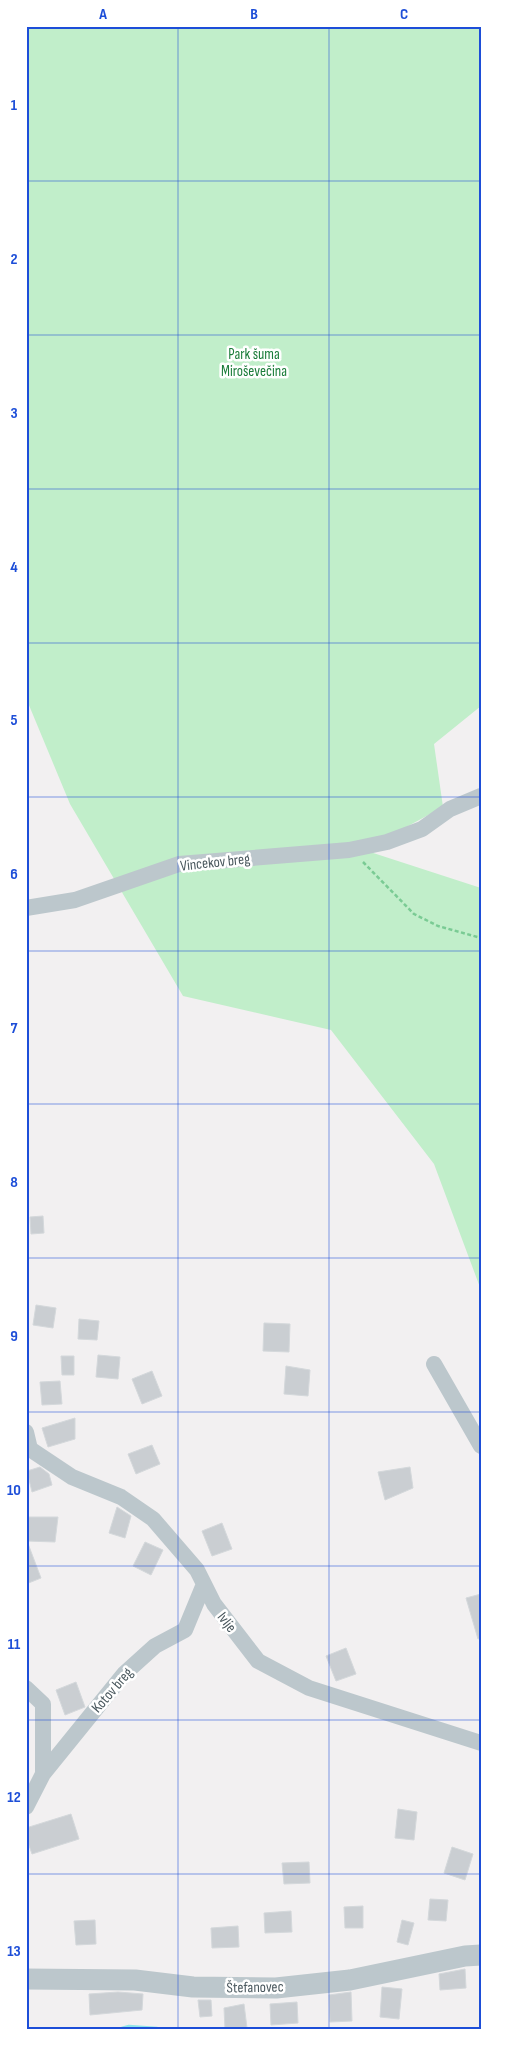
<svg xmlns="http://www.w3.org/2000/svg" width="507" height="2055" viewBox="0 0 507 2055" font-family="'Sofia Sans Condensed',sans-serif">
<rect width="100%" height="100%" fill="#f2f0f1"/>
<path fill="#c1eeca" d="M26 26H481V706L434 744 443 807 364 850 481 888V1290L434 1164 331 1030 183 996 70 804 26 698Z"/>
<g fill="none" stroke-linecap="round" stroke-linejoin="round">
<path stroke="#90e6e9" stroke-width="4.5" d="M122 2029 129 2027 157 2029"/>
</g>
<path fill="#caced2" stroke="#d4d8db" d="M43 1216 44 1233 31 1234 30 1217Z
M36 1305 56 1308 53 1328 33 1325Z
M79 1319 99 1321 97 1340 78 1339Z
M264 1323 290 1324 289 1352 263 1351Z
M98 1355 120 1357 118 1379 96 1377Z
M61 1356H74V1375H62Z
M286 1366 310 1370 308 1396 284 1394Z
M152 1371 162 1396 142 1404 132 1379Z
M60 1381 62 1404 42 1405 40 1382Z
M75 1418V1439L48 1447 42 1428Z
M152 1445 160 1464 136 1474 128 1454Z
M40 1467 49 1474 52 1485 32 1492 27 1471Z
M410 1467 413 1488 385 1500 378 1472Z
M117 1507 131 1516 125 1538 109 1533Z
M26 1517H58L55 1542 27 1541 41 1578 26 1584Z
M222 1523 232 1549 212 1556 202 1531Z
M145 1542 163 1550 151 1575 133 1566Z
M481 1594V1638L478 1639 466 1598Z
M346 1648 356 1674 336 1681 326 1656Z
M76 1682 85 1707 65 1715 56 1690Z
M398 1809 417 1812 414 1840 395 1838Z
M71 1814 79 1839 32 1854 26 1837V1828Z
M452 1847 473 1854 465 1880 444 1873Z
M309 1862 310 1883 284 1884 282 1863Z
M430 1899 448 1900 446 1921 428 1920Z
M363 1906V1928H345L344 1907Z
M291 1911 292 1932 265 1933 264 1913Z
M95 1920 96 1944 76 1945 74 1921Z
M402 1920 414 1923 408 1945 397 1942Z
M238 1926 239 1947 212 1948 211 1928Z
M465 1969 466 1988 440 1990 439 1974Z
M382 1987 402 1989 399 2019 380 2017Z
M118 1992 143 1994 142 2010 90 2015 89 1994Z
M351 1992 352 2021 330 2022 329 1995Z
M198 2000H211L212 2016 200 2017Z
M297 2002 298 2023 271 2025 270 2004Z
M244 2004 247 2028 225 2029 224 2008Z"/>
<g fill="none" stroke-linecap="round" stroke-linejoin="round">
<path stroke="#7acb94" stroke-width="2.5" stroke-dasharray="4 2.5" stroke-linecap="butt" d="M363 862 414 914 438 926 481 938"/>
<path stroke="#bcc7cc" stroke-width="16" d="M26 908 75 900 179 864 349 850 387 842 422 829 450 809 481 796
M434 1364 481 1446
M26 1432 30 1449 72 1477 121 1497 153 1519 197 1570 214 1604 258 1661 309 1688 481 1743
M26 1688 43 1704V1774
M26 1807 43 1774 124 1674 155 1646 185 1630 204 1584"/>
<path stroke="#bcc7cc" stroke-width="21" d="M26 1979 135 1980 193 1987 276 1988 350 1980 465 1956 481 1955"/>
</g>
<path fill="none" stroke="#1d4ed8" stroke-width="1" stroke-opacity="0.55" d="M178 26V2029M329 26V2029M26 181H481M26 335H481M26 489H481M26 643H481M26 797H481M26 951H481M26 1104H481M26 1258H481M26 1412H481M26 1566H481M26 1720H481M26 1874H481"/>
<g text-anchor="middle" stroke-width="5" stroke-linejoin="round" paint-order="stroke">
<g font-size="15" fill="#1b7c3a" stroke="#fff">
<text x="254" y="359">Park šuma<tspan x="254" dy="17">Miroševečina</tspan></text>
</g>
<g font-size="15" fill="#49575d" stroke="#fff">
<text transform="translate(215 862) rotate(-6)" y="5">Vincekov breg</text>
<text transform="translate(227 1622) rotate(52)" y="5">Ivlje</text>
<text transform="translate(112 1690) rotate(-49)" y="5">Kotov breg</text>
<text transform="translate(255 1987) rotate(-1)" y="5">Štefanovec</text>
</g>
</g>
<rect width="507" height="2055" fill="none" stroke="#ffffff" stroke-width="55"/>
<rect x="28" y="28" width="452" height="2000" fill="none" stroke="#1d4ed8" stroke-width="2"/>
<g font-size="16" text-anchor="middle" font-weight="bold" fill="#1d4ed8">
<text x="103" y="19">A</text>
<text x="254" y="19">B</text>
<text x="404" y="19">C</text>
<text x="14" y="110">1</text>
<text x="14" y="264">2</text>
<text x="14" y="418">3</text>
<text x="14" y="572">4</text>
<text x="14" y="725">5</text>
<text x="14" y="879">6</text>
<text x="14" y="1033">7</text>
<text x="14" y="1187">8</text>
<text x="14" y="1341">9</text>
<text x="14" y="1495">10</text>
<text x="14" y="1649">11</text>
<text x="14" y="1802">12</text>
<text x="14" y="1956">13</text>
</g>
</svg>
